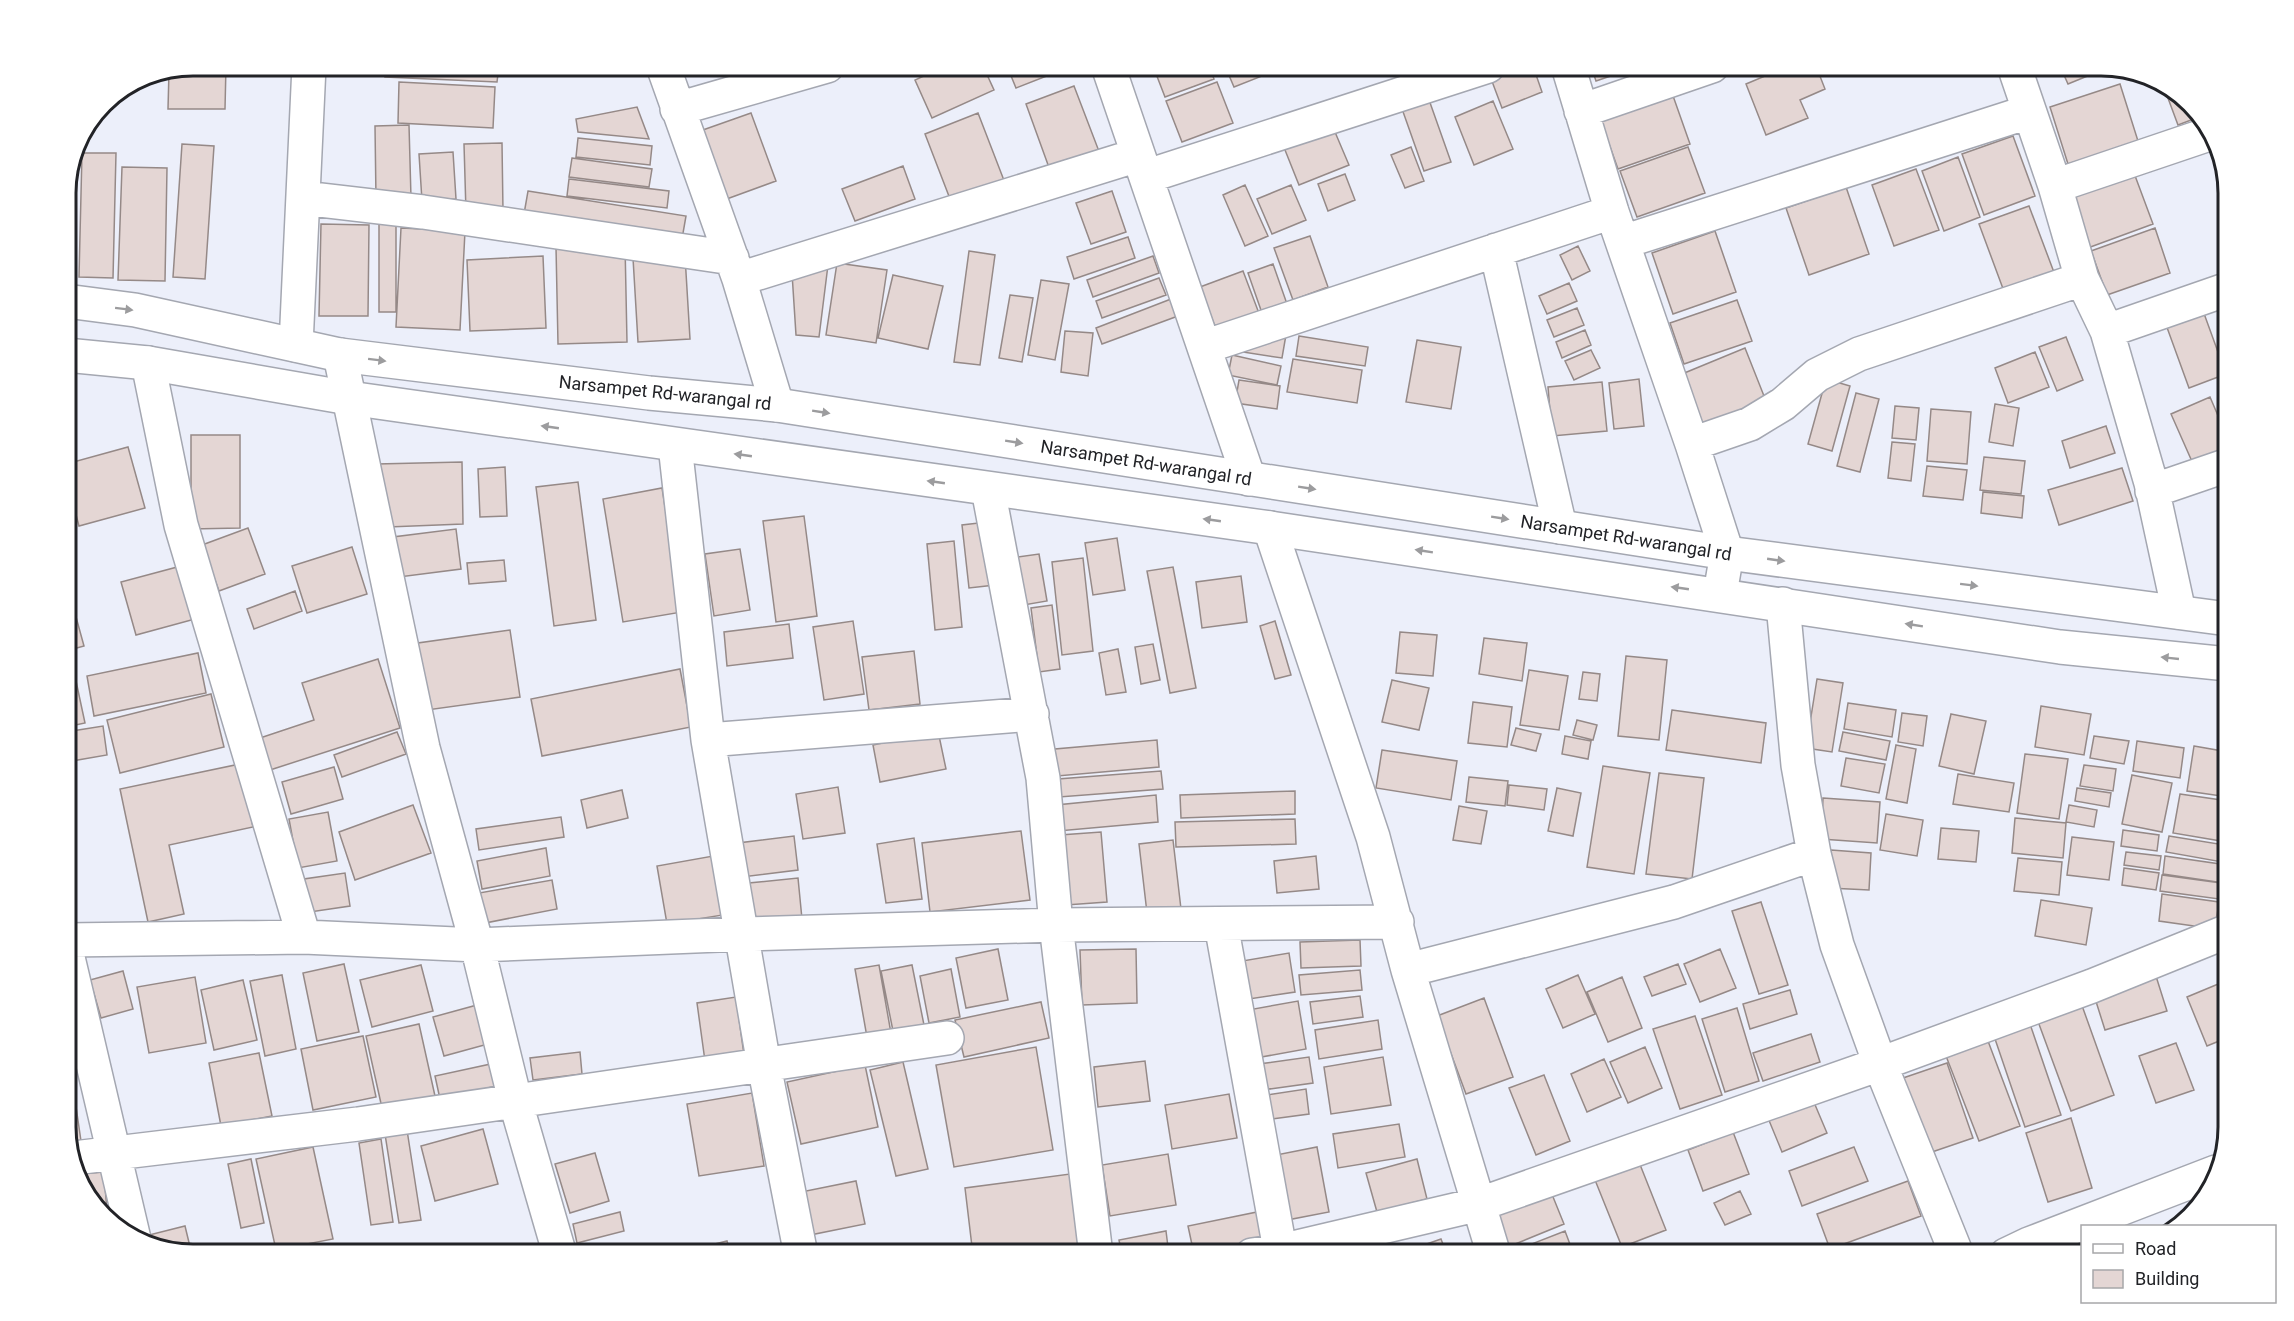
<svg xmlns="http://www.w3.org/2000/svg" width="2294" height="1321" viewBox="0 0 2294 1321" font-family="Roboto,sans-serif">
<rect width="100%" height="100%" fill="#eceffa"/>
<path fill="#e4d6d4" stroke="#958987" stroke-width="1.5" d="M193 66H226L225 109H168L169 71Z
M386 66H499L497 82 385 77Z
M945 66H983L994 90 932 118 915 80Z
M1007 66H1066L1067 68 1016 88Z
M1153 66H1209L1214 79 1165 97Z
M1225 66H1281L1282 68 1234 87Z
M1516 66H1533L1542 92 1502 108 1490 76Z
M1591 66H1640L1596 81Z
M1789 66H1816L1825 89 1800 100 1808 118 1766 135 1746 84Z
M1905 66H1937L1908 76Z
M2060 66H2101L2107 68 2068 84Z
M399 82 495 87 493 128 398 123Z
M1217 82 1233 123 1182 142 1166 101Z
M2162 82 2164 83 2199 117 2178 125Z
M2120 84 2138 141 2068 164 2050 107Z
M1074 86 1100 154 1051 173 1026 104Z
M1672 93 1690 144 1618 169 1600 119Z
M1428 97 1451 162 1424 171 1401 106Z
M1493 101 1513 149 1474 165 1455 117Z
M637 107 649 139 578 132 576 119Z
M751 113 776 181 724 200 700 131Z
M978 113 1005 183 952 204 925 134Z
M409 125 411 198 376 199 375 126Z
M1332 125 1349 165 1299 185 1283 145Z
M2013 136 2035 196 1984 215 1962 154Z
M578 138 652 146 650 165 576 157Z
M502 143 503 211 466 212 464 144Z
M182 144 214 146 205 279 173 277Z
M1411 147 1424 181 1405 188 1391 155Z
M1688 147 1705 193 1637 217 1620 171Z
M453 152 456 199 422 201 419 154Z
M82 153H116L113 278 79 277Z
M1958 157 1980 217 1944 231 1922 171Z
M572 158 652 169 649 187 569 177Z
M903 166 915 199 855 221 842 189Z
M122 167 167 168 165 281 118 280Z
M1916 169 1939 230 1894 246 1872 185Z
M2134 173 2153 224 2085 249 2066 198Z
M1345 174 1355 200 1328 211 1318 184Z
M569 179 669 191 667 208 567 196Z
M1245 185 1268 236 1245 246 1223 195Z
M1291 185 1306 220 1272 234 1257 199Z
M1846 187 1869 254 1809 275 1786 208Z
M528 191 686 216 682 239 524 214Z
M1112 191 1126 232 1091 244 1076 203Z
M2029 206 2055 275 2005 294 1979 224Z
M379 223H396V312H379Z
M321 224 369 225 368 316H319Z
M401 228 465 231 460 330 396 327Z
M2155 228 2170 273 2107 295 2091 251Z
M1715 231 1736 292 1673 314 1652 253Z
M1310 236 1328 287 1293 300 1274 248Z
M1128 237 1135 258 1074 279 1067 257Z
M625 244 627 342 558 344 556 247Z
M1578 246 1590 271 1572 280 1560 255Z
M969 251 995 255 980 365 954 362Z
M543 256 546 328 470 331 467 260Z
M685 256 690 339 638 342 633 258Z
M1153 256 1159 273 1093 297 1087 280Z
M837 263 887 270 876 343 826 335Z
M1273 264 1287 304 1262 313 1248 273Z
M828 265 819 337 796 335 792 273Z
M1243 271 1260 316 1217 332 1200 287Z
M893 275 943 286 928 349 878 338Z
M1159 278 1166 295 1102 318 1096 301Z
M1041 280 1069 284 1055 360 1028 355Z
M1569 283 1577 301 1547 314 1539 296Z
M1010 295 1033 298 1022 362 999 358Z
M1171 299 1178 316 1102 344 1096 328Z
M1737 300 1752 341 1684 364 1670 323Z
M1577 308 1584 325 1554 337 1547 320Z
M2202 308 2226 374 2189 388 2165 322Z
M1287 329 1282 358 1230 350Z
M1585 330 1591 345 1562 358 1556 342Z
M1065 331 1093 333 1088 376 1061 372Z
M1299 336 1368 347 1365 366 1296 356Z
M2066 337 2083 380 2057 391 2039 347Z
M1417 340 1461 347 1451 409 1406 402Z
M1745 348 1766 401 1703 427 1682 374Z
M1591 350 1600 368 1574 380 1565 361Z
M2035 352 2049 387 2008 403 1995 368Z
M1232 355 1281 366 1277 385 1228 375Z
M1293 359 1362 370 1357 403 1287 392Z
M1639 379 1644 426 1614 429 1609 383Z
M1826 379 1850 386 1832 451 1808 444Z
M1239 380 1280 386 1277 409 1235 403Z
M1602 382 1607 431 1552 436 1548 387Z
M1856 393 1879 399 1860 472 1837 466Z
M2210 397 2228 439V451L2194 466 2171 414Z
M1995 404 2019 408 2013 446 1989 442Z
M1895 406 1919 408 1916 440 1892 438Z
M1931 409 1971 412 1967 464 1927 461Z
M2106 426 2115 453 2070 468 2062 441Z
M191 435H240V528L191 529Z
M1892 442 1915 444 1911 481 1888 478Z
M128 447 145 508 79 526 66 477V464Z
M1984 457 2025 461 2021 494 1980 490Z
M462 462 463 524 388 527 377 464Z
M1927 466 1967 470 1963 500 1923 496Z
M505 467 507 516 480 517 478 469Z
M2122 468 2133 501 2059 525 2048 490Z
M578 482 596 620 554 626 536 487Z
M662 488 682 612 623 622 603 499Z
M1983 492 2024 496 2022 518 1981 513Z
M804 516 817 616 776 622 763 521Z
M987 522 995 585 969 588 962 525Z
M248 528 265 574 219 591 202 545Z
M456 529 461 569 399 577 393 537Z
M1117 538 1125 590 1093 595 1085 543Z
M954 541 962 627 935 630 927 544Z
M352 547 367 594 307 613 292 566Z
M740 549 750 610 714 616 705 554Z
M1039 554 1047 601 1018 606 1010 558Z
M1083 558 1093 651 1062 655 1052 562Z
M504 560 506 581 469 584 467 563Z
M181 566 195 619 136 635 121 582Z
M1173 567 1196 688 1170 693 1147 571Z
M1241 576 1247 622 1202 628 1196 582Z
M295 591 302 611 254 629 247 609Z
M1052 605 1060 669 1039 672 1031 608Z
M73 606 84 646 66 651V608Z
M853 621 864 694 824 700 813 627Z
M1275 621 1291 675 1275 679 1260 626Z
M789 624 793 658 727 666 724 632Z
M510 630 520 697 427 710 418 643Z
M1400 632 1437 635 1433 676 1396 673Z
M1484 638 1527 643 1522 681 1479 674Z
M1153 644 1160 680 1141 684 1135 647Z
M1118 649 1126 692 1106 695 1099 653Z
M914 651 920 704 869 710 862 657Z
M198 653 206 693 94 716 87 676Z
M1626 656 1667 660 1659 740 1618 736Z
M378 659 400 728 270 770 260 738 314 720 302 683Z
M680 669 691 727 542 756 531 699Z
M1529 670 1568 676 1559 730 1520 725Z
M1583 672 1600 674 1597 701 1579 699Z
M1817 679 1843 683 1832 752 1806 748Z
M1392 680 1429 688 1419 730 1382 722Z
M76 681 85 723 66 727V683Z
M211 694 224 747 120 773 107 720Z
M1473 702 1512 707 1507 747 1468 743Z
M1848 703 1896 710 1892 737 1844 729Z
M2041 706 2091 714 2084 755 2035 747Z
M1672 710 1766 723 1761 763 1666 750Z
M1902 713 1927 716 1923 746 1898 742Z
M1951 714 1986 721 1974 774 1939 766Z
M1577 720 1597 725 1593 740 1573 735Z
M103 726 107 755 66 762V732Z
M1516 728 1541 734 1536 751 1511 745Z
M938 731 946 769 880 782 873 745Z
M397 732 406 754 342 777 334 755Z
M1843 732 1890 741 1886 760 1839 751Z
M1565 736 1591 741 1588 759 1562 754Z
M2094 736 2129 741 2124 764 2090 758Z
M1157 740 1159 767 1057 776 1055 749Z
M2137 741 2184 748 2180 778 2133 771Z
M1896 745 1916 749 1907 803 1886 799Z
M2194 746 2228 752V797L2187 791Z
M1382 750 1457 761 1451 800 1376 788Z
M2025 754 2068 759 2059 819 2017 813Z
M1846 758 1885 764 1879 793 1841 786Z
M240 764 253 827 169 845 184 914 148 922 120 789Z
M2084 765 2116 769 2113 791 2080 786Z
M1603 766 1650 773 1634 874 1587 867Z
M334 767 343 799 291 814 282 782Z
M1161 771 1163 789 1059 797 1058 779Z
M1659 773 1704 778 1692 879 1646 874Z
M1958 774 2014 783 2009 812 1953 804Z
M2132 775 2172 783 2162 832 2122 824Z
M1469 777 1508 781 1505 806 1466 802Z
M1509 785 1547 789 1544 810 1507 805Z
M838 787 845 833 803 839 796 794Z
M1557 788 1581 793 1573 836 1548 831Z
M2077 788 2111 793 2109 807 2075 801Z
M622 790 628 818 587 828 581 800Z
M1295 791V814L1181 818 1180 795Z
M2180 794 2228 801 2227 842 2173 833Z
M1156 795 1158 822 1058 831 1056 805Z
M1823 798 1880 802 1877 843 1821 839Z
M413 805 431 853 355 880 339 832Z
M2069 805 2097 810 2094 827 2066 822Z
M1459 806 1487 811 1481 844 1453 840Z
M328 812 337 861 298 868 289 819Z
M1886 814 1923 820 1917 856 1880 850Z
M561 817 564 837 479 850 476 829Z
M2015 818 2066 823 2063 858 2012 853Z
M1295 819 1296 844 1176 847 1175 822Z
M1941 828 1979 831 1976 862 1938 859Z
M2123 830 2159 835 2157 851 2121 846Z
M1021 831 1030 900 930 912 922 843Z
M1101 832 1107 902 1066 905 1060 835Z
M794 836 798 870 742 877 738 843Z
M2169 836 2225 845 2222 862 2166 852Z
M2072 837 2114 842 2109 880 2067 875Z
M914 838 922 899 886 903 877 844Z
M1173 840 1181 909 1147 913 1139 844Z
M546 848 550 876 482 889 477 861Z
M1831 850 1871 853 1869 890 1829 888Z
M2126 852 2161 856 2159 870 2124 865Z
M713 856 723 915 667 924 657 866Z
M1316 856 1319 889 1277 893 1274 861Z
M2165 856 2227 865 2224 883 2163 874Z
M2018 858 2062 862 2059 895 2014 891Z
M2124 868 2159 873 2156 890 2122 885Z
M345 873 350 906 310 912 304 879Z
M2162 875 2221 883 2219 899 2160 891Z
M798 878 802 919 753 924 749 883Z
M552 880 557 909 485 923 479 893Z
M2162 894 2219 902 2215 929 2159 921Z
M2041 900 2092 908 2086 945 2035 936Z
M1761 902 1788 985 1759 994 1732 911Z
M1360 940 1361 966 1301 968 1300 942Z
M998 949 1008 1000 966 1008 956 958Z
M1136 949 1137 1003 1082 1005 1080 950Z
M1720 949 1736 988 1700 1002 1684 964Z
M1289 953 1295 992 1249 999 1242 961Z
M344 964 359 1032 317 1041 303 973Z
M1678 964 1686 984 1652 996 1644 977Z
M421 965 433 1011 372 1027 360 980Z
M879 965 892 1039 868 1043 855 969Z
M912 965 925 1030 894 1036 881 971Z
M951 969 960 1017 929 1023 920 976Z
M1360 970 1362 990 1301 995 1299 975Z
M123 971 133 1009 101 1018 90 980Z
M2155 973 2167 1011 2105 1030 2093 992Z
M282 975 296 1049 265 1056 250 981Z
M1578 975 1595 1014 1563 1028 1546 989Z
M195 977 206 1043 149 1053 137 987Z
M1622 977 1642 1028 1608 1042 1587 992Z
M243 980 257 1040 214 1050 201 990Z
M2223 982 2228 993V1025L2219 1028 2224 1039 2207 1046 2187 997Z
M1790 990 1797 1014 1750 1029 1743 1004Z
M1360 996 1363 1017 1313 1024 1310 1002Z
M736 997 744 1055 705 1061 697 1003Z
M1484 998 1513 1077 1466 1094 1437 1016Z
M2080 1000 2114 1095 2071 1111 2036 1016Z
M1298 1001 1306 1049 1256 1058 1248 1010Z
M1041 1002 1049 1038 964 1057 955 1020Z
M477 1005 488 1044 444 1056 433 1017Z
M1737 1008 1759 1081 1725 1092 1702 1019Z
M1695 1016 1722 1095 1680 1109 1653 1029Z
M1378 1020 1382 1049 1319 1059 1315 1030Z
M419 1024 435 1096 382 1108 366 1036Z
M2030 1024 2061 1115 2025 1127 1994 1036Z
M1811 1034 1820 1062 1763 1081 1753 1053Z
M363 1036 376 1097 313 1110 301 1049Z
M66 1038 81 1141 69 1142 66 1136Z
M1988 1041 2020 1126 1979 1141 1946 1056Z
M2176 1043 2194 1090 2156 1103 2139 1056Z
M1036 1047 1053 1150 954 1167 936 1065Z
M1645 1047 1662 1088 1628 1103 1610 1062Z
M580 1052 582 1074 533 1080 530 1058Z
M259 1053 272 1116 221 1126 209 1063Z
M1309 1057 1313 1083 1262 1090 1259 1064Z
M1383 1057 1391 1105 1331 1114 1324 1067Z
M1604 1059 1621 1097 1587 1112 1571 1074Z
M1145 1061 1150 1101 1098 1107 1094 1067Z
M500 1062 505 1084 440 1099 435 1076Z
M903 1062 928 1169 896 1176 870 1070Z
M1947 1063 1973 1138 1929 1153 1903 1078Z
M865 1065 878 1127 801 1144 787 1082Z
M2228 1065V1079L2224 1080 2219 1068Z
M1544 1075 1570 1141 1536 1155 1509 1088Z
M1306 1089 1309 1114 1264 1120 1261 1096Z
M752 1093 764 1166 699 1176 687 1104Z
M1229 1094 1237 1138 1172 1149 1165 1105Z
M1813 1100 1827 1133 1782 1152 1768 1118Z
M2071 1118 2092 1188 2048 1202 2026 1133Z
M1399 1124 1405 1157 1338 1168 1333 1134Z
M483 1129 498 1184 435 1201 421 1146Z
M407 1130 421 1220 399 1223 385 1134Z
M1733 1132 1749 1174 1703 1191 1688 1150Z
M381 1139 393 1222 371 1225 359 1143Z
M313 1147 333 1239 276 1250 256 1159Z
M1317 1147 1329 1212 1287 1220 1276 1155Z
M1854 1147 1868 1181 1802 1206 1789 1171Z
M595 1153 609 1201 570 1213 555 1164Z
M1168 1154 1176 1205 1110 1216 1102 1165Z
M251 1159 264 1223 241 1228 228 1164Z
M1417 1159 1427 1199 1377 1212 1366 1173Z
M1639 1162 1666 1230 1622 1247 1595 1180Z
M104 1172 107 1212H102L87 1198 79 1174Z
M1070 1174 1081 1255H973L965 1188Z
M856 1181 865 1224 805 1236 796 1193Z
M1908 1181 1921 1216 1830 1249 1817 1214Z
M1549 1187 1564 1224 1508 1247 1493 1211Z
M1740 1191 1751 1214 1725 1225 1714 1203Z
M1262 1211 1267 1239 1194 1254 1188 1226Z
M620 1212 624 1231 577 1243 573 1224Z
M185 1226 192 1255 151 1244 149 1235Z
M1166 1231 1169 1255H1122L1119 1240Z
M1565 1231 1574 1255H1513L1511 1252Z
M1441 1239 1447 1255H1398V1254Z
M727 1241 731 1255H684L683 1252Z
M1730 1248 1732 1255H1708Z"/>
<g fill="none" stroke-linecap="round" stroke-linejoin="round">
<g stroke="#a4a7b1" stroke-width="36">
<path id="minor" d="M663 66 739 279 777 405
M1108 66 1249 479
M1568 66 1612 212 1692 444 1727 553 1720 594
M2014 66 2055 186 2082 279 2107 331 2151 483 2179 612
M677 109 827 66
M1581 111 1712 66
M1148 176 1488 66
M2055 186 2212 133
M303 198 423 212 732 258
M1623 242 2028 112
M1496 250 1560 527
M739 279 1138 155
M2107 331 2228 289
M296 345 309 66
M1204 347 1612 212
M340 355 423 748 477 945 515 1100 560 1255
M148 363 181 525 304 937
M1692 444 1750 424 1783 404 1817 375 1859 354 2082 279
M675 445 708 740 764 1065 801 1255
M988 489 1043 778 1056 925 1096 1255
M2152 491 2228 465
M1270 528 1373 837 1408 970 1494 1255
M708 740 1032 714
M1814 854 1837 945 1880 1064 1957 1255
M1221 924 1281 1255
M66 940 304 937 477 945 743 934 1056 925 1397 922
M66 949 134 1239
M1408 970 1674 902 1814 854 1798 765 1783 604
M74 1158 358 1124 947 1038
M1252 1255 1280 1251 1480 1204 1880 1064 2092 986 2228 931
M2006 1255 2029 1244 2216 1172"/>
</g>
<g stroke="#a4a7b1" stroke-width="36">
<path id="secondary" d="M66 301 135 310 340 355 649 393 777 405 1727 553 2228 619
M66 355 148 363 349 398 1270 528 2060 647 2228 664"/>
</g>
<use href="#minor" stroke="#fff" stroke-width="33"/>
<use href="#secondary" stroke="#fff" stroke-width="33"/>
</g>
<defs><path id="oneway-solid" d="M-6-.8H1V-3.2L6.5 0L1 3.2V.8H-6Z" transform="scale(1.5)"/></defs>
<g fill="#9c9c9e">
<use href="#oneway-solid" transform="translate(124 309) rotate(7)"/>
<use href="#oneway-solid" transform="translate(377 360) rotate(7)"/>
<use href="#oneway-solid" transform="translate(821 412) rotate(9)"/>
<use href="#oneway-solid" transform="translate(550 427) rotate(-172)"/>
<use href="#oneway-solid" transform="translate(1014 442) rotate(9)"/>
<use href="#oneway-solid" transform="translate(743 455) rotate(-172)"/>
<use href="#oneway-solid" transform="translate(936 482) rotate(-172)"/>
<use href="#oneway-solid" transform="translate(1307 488) rotate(9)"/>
<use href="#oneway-solid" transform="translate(1500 518) rotate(9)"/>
<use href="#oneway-solid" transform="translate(1212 520) rotate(-172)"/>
<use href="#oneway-solid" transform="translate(1424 551) rotate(-171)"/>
<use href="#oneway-solid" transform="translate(1776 560) rotate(8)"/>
<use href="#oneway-solid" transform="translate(1969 585) rotate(7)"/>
<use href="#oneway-solid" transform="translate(1680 588) rotate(-172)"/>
<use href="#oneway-solid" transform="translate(1914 625) rotate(-171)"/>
<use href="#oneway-solid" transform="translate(2170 658) rotate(-174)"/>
</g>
<g text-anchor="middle" stroke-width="4.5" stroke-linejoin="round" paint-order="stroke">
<g font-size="18" fill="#222327" stroke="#fff">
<text transform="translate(665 393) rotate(6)" y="6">Narsampet Rd-warangal rd</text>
<text transform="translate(1146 463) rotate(9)" y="6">Narsampet Rd-warangal rd</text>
<text transform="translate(1626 538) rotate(9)" y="6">Narsampet Rd-warangal rd</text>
</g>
</g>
<path d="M0 0H2294V1321H0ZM193 76H2101A117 117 0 0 1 2218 193V1127A117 117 0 0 1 2101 1244H193A117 117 0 0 1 76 1127V193A117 117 0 0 1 193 76Z" fill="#fff" fill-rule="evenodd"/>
<path fill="none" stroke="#222327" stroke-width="3" d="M193 76H2101A117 117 0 0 1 2218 193V1127A117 117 0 0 1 2101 1244H193A117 117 0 0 1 76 1127V193A117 117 0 0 1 193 76Z"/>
<rect x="2081" y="1225" width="195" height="78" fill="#ffffff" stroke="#a7a7a9" stroke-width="1.5"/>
<rect x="2093" y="1244" width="30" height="9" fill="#ffffff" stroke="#a7a7a9" stroke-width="1.5"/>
<text x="2135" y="1255" font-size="18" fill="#222327">Road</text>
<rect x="2093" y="1270" width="30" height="18" fill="#e4d6d4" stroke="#a7a7a9" stroke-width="1.5"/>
<text x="2135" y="1285" font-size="18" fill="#222327">Building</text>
</svg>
